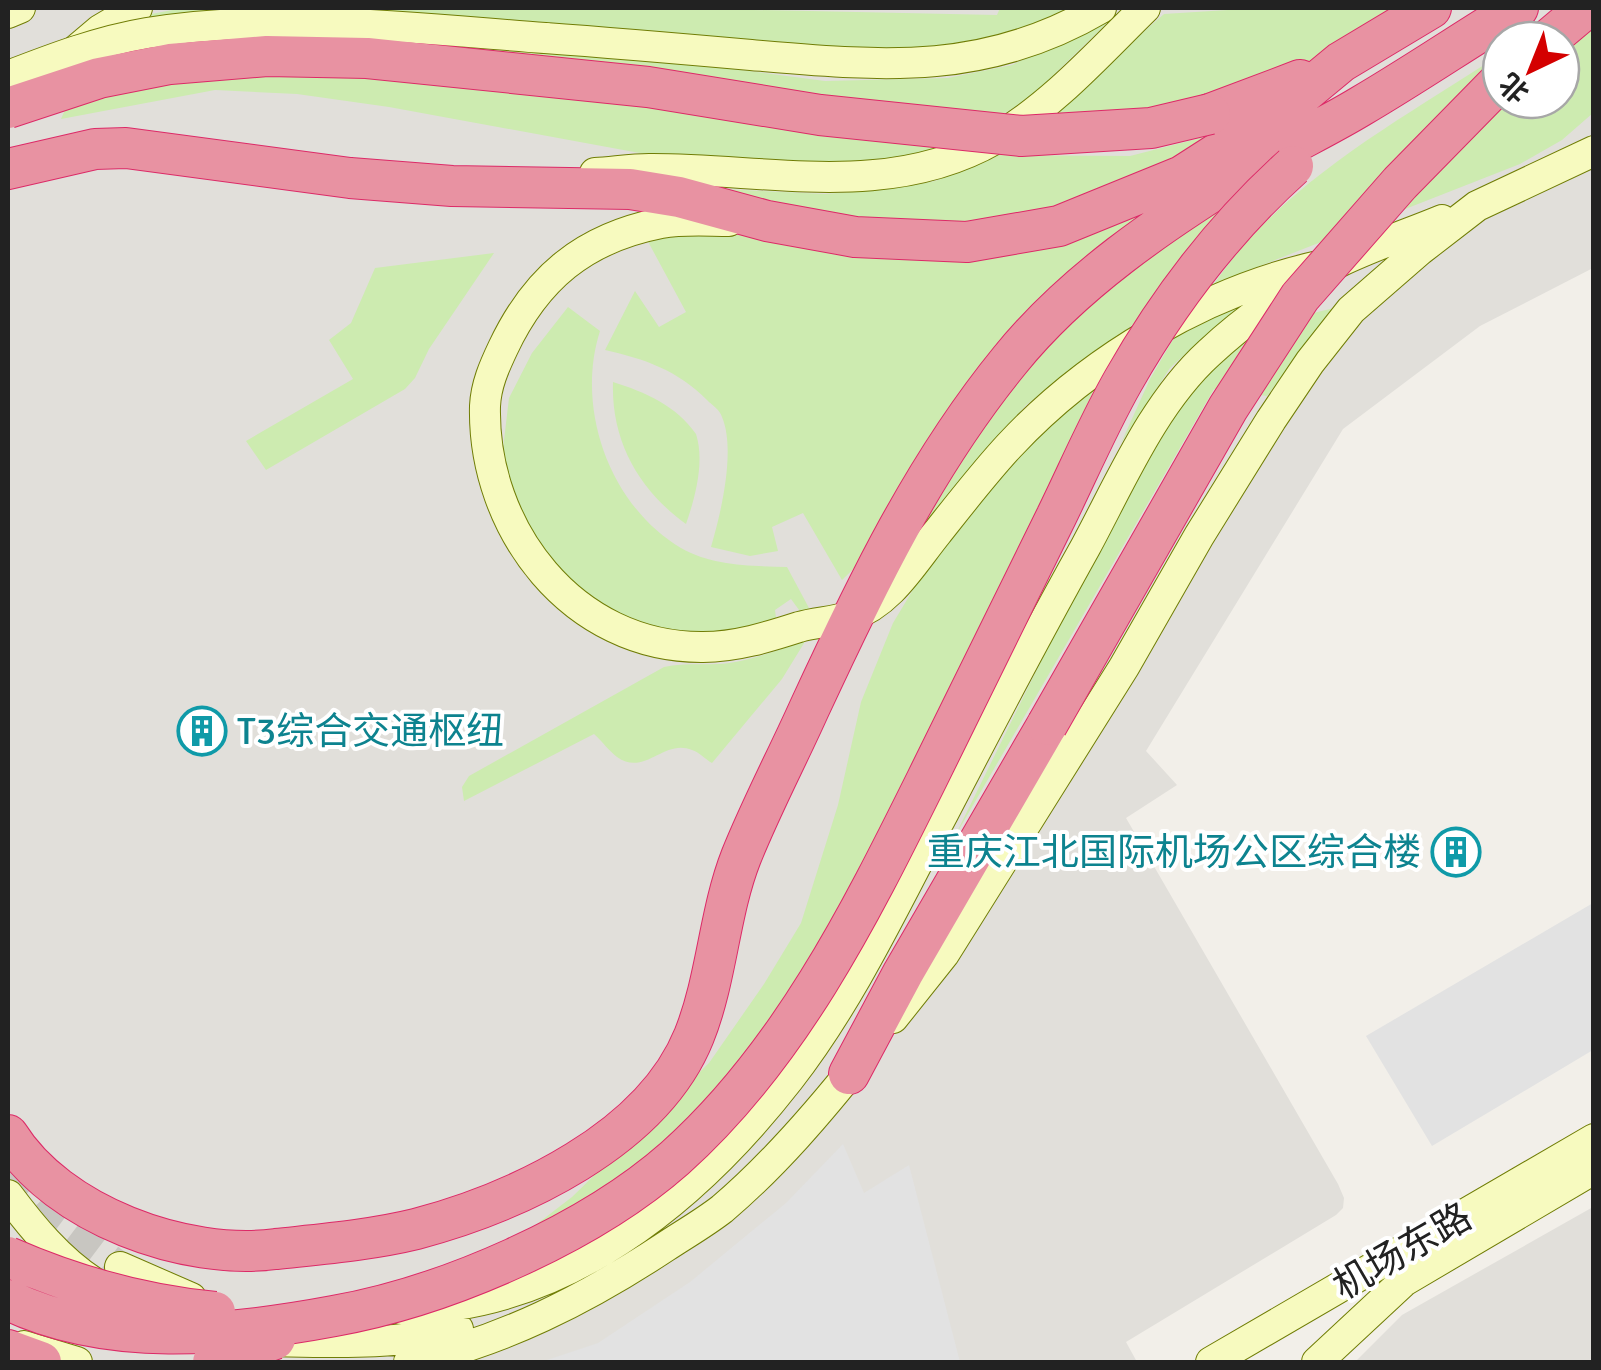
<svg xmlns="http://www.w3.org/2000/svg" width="1601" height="1370" viewBox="0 0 1601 1370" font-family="Signika,'Noto Sans SC',sans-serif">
<rect width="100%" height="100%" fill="#f2efe9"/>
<path fill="#e1dfda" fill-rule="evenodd" d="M8 8H1593V268L1480 326 1343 429 1146 751 1177 785 1126 818 1338 1184 1344 1198 1343 1208 1336 1215 1126 1342 1137 1362H8ZM1501 40H1561V100H1501Z
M1593 1207V1362H1355L1402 1315Z"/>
<path fill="#cdebb0" d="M183 8H662L997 15 1000 8H1089L942 57 486 25 478 49 689 63 825 81 948 78 1012 65 1114 16 1031 97 947 149 843 166 645 154 389 107 297 94 215 90 61 119 83 68 125 19Z
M1259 8H1403L1320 58 1228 92 1163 111 1043 120 1164 14Z
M1571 8H1593V113L1562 140 1520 164 1214 284C1284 181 1399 121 1501 54V100H1561V40H1522Z
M1232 130 1128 193 919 234 699 188 825 194 878 190 935 181 995 155 1130 156Z
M1241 194 1135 323 1026 405 987 450 892 575 961 450 1018 376 1112 280Z
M1161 206 1097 261 873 550 842 580 803 513 772 527 778 551 750 556 711 547C721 513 736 450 722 417 720 410 712 405 707 400 677 370 645 359 605 350L635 291 659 327 686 312 645 236 711 230 880 257 972 261 1078 237Z
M494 253 429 349 415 378 405 389 266 470 246 441 353 379 329 340 351 323 375 268Z
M1268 292 1208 333 1170 368 1121 443 1150 379 1179 329Z
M568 307 600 331C575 409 610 506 681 548 712 566 753 566 787 567L809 608 802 614 791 599 775 610 777 626 738 634 663 631 599 605 564 576 527 528 502 457 509 398 532 353Z
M1334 308 1267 396 1214 389 954 838 1079 584 1184 396 1260 326Z
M1114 371 838 923 716 1097 618 1185 533 1227 572 1197 709 1063 764 984 801 923 838 805 861 702 893 623 914 588 988 491 1045 430Z
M613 382C645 392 677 406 696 434 705 462 695 498 686 524 639 490 611 441 613 382Z
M806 640 782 679 712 763C705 759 699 752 692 750 664 738 645 777 617 757 609 751 602 741 594 734L464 801 462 787 469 776 664 667C686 662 707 666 729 663 756 659 781 649 806 640Z"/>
<path fill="#e2e2e2" d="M1593 903V1050L1432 1146 1366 1036Z
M843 1144 864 1193 909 1165 960 1362H541L598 1343 690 1282 786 1203Z"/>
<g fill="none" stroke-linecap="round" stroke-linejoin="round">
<path stroke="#c8c6c1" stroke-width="30" stroke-dasharray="30 15" stroke-linecap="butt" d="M8 1170 46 1211 120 1267"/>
<g stroke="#707d05" stroke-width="32">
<path id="secondary" d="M8 13 20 8
M545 38C614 43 683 49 751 55 881 66 984 77 1101 8
M74 52 100 30 137 8
M595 173C613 172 631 169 649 169 765 168 888 201 995 139 1052 106 1099 53 1145 8
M729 221C707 221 683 219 661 223 584 238 536 278 503 348 494 367 486 385 485 406 482 529 573 648 703 647 736 647 768 637 799 627 816 622 834 622 851 616 890 603 912 564 937 533 960 504 984 473 1009 446 1089 360 1205 291 1319 266
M893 1018 944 954 1124 667 1199 536 1271 420 1310 362 1351 310 1420 250 1477 206 1594 151
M8 1195C32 1227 59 1260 93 1282
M120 1267 191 1298
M401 1309C561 1310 694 1201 789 1079 852 998 896 902 944 812 990 723 1037 634 1086 546 1121 481 1154 403 1209 353 1244 320 1296 283 1339 262 1372 246 1408 234 1442 220
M266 1341C329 1342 397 1346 458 1329
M24 1346 77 1362
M409 1362C502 1342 586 1299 665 1247 683 1235 704 1223 722 1209 774 1165 820 1111 862 1058
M1211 1362 1594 1139
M1317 1362 1404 1281 1594 1169"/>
</g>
<g stroke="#dc2a67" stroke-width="42">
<path id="highway" d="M1548 40 1586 8
M1210 114 1300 80
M8 169 95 149 126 148 350 178 452 186 630 189 679 197 767 221 855 237 967 242 1059 226 1182 176 1277 115 1341 62 1431 8
M849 1074 903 973 1047 725
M8 1135C58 1215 185 1261 276 1249 322 1244 371 1240 416 1229 517 1202 652 1140 694 1036 717 979 719 913 741 857 761 807 787 758 809 709 866 586 924 465 1010 360 1073 282 1162 222 1246 170 1283 147 1323 129 1361 106 1414 75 1465 40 1518 8
M8 1350 41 1362"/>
</g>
<use href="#secondary" stroke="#f7fabf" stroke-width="30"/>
<use href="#highway" stroke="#e892a2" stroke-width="40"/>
<g stroke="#707d05" stroke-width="32" stroke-linecap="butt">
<path id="secondary-bridge" d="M8 76C52 59 99 41 147 33 278 12 413 28 545 38"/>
</g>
<g stroke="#dc2a67" stroke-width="42" stroke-linecap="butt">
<path id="highway-bridge" d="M8 108 99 78 170 64 267 56 367 58 648 87 820 115 1021 136 1151 128 1210 114
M1047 725 1228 408 1300 297 1400 183 1501 80
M8 1257C74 1286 144 1305 215 1312
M8 1300C109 1348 227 1336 334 1316 446 1296 589 1234 675 1158 789 1056 859 916 926 781 970 693 1013 605 1056 517 1078 472 1098 425 1123 381 1169 300 1224 228 1293 166
M213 1362 275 1339"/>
</g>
<use href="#secondary-bridge" stroke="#f7fabf" stroke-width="30"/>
<use href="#highway-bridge" stroke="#e892a2" stroke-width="40"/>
</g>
<defs>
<g id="building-ring" transform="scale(2.5)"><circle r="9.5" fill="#fff" stroke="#0f9aa8" stroke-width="1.5"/><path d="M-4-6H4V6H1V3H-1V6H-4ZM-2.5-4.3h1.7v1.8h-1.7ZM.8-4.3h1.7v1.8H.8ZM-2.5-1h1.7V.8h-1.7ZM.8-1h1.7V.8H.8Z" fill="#0f9aa8"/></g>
</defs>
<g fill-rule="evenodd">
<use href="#building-ring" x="202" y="731"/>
<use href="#building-ring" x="1456" y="852"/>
</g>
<g text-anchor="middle" stroke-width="8" stroke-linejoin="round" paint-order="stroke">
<g font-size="38" fill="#0d838f" stroke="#fff" text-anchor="start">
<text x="237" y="744">T3综合交通枢纽</text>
<text x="1421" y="865" text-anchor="end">重庆江北国际机场公区综合楼</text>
</g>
<g font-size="38" fill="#222" stroke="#fff">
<text transform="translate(1402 1251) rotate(-30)" y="13">机场东路</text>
</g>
</g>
<rect width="1601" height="1370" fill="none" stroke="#222222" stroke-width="20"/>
<g transform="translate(1531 70) rotate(223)"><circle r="48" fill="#ffffff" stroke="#a7a7a7" stroke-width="2.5"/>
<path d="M0-8L18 38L0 25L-18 38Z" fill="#d40000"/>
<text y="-15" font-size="28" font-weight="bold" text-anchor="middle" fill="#222222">北</text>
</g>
</svg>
